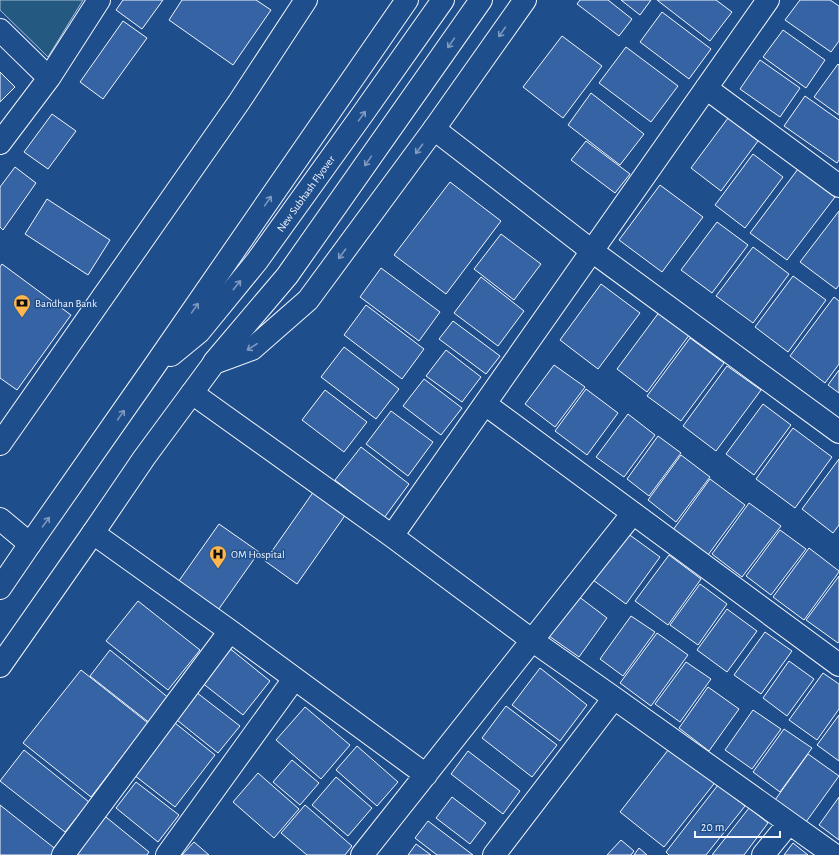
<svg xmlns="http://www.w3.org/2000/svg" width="839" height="855" viewBox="0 0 839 855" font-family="'Alegreya Sans',sans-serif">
<rect width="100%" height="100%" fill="#1f4e8c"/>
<path fill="#245a82" stroke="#a8bbd7" d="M0 0H83L48 57 0 10Z"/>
<path fill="#3563a3" stroke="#f2f6ff" d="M123 0H163L142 29 116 10Z
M182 0H256L271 10 233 65 169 20Z
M580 0H608L632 19 619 36 577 4Z
M621 0H651L640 15Z
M657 0H716L732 12 710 41Z
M800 0H830L839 6V41L831 52 785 20Z
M662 12 711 49 689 79 640 42Z
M123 21 147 38 103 99 80 82Z
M783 30 825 60 806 88 763 57Z
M562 36 602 66 563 118 523 87Z
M626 47 678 86 651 122 599 83Z
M760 60 800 88 780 117 740 89Z
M838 64 839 65V115L814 97Z
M0 72 15 87 0 102Z
M591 93 644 134 620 165 568 125Z
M805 96 839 120V160L837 163 784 126Z
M52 114 76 131 48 169 24 152Z
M728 118 758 141 721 191 691 168Z
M586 141 630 174 615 193 571 160Z
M753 154 783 177 745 228 715 205Z
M15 167 36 183 3 230 0 227V187Z
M798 169 835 197 787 260 750 233Z
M450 182 501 221 446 294 394 255Z
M660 185 703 217 662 272 619 240Z
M47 199 110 240 88 275 25 234Z
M839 211V285L836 289 800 262Z
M717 222 748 245 712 293 681 270Z
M501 234 541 264 514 300 474 269Z
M753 247 789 274 753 323 716 296Z
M2 264 71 315 17 390 0 378V267Z
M381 268 440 312 419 341 360 297Z
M793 276 826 300 788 352 755 327Z
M481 277 524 311 498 346 454 313Z
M601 284 640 313 598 369 560 340Z
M834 297 839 301V364L825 383 790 356Z
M366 305 424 349 402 379 344 335Z
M660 311 690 334 647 392 617 369Z
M453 321 500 356 486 374 439 339Z
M690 338 724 363 681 421 647 396Z
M344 347 399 389 376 419 321 377Z
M446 350 481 377 462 402 426 376Z
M554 365 585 387 555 427 525 404Z
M727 366 761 390 716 451 683 426Z
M839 370V393L828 385Z
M424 379 462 408 441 435 403 406Z
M586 389 618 413 587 455 555 431Z
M325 390 367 422 344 452 302 420Z
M763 404 791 425 754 475 726 454Z
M391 411 433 442 408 476 366 444Z
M628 414 655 435 624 477 596 457Z
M793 428 832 457 795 508 756 479Z
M658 436 681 453 649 496 627 479Z
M361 447 409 484 384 518 335 480Z
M681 455 710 477 676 522 648 500Z
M839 459V525L833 533 802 509Z
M710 479 745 505 705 559 670 534Z
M314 491 346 514 297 584 265 561Z
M749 503 781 526 742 577 712 554Z
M219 524 259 552 216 613 176 585Z
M780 530 806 549 771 595 746 576Z
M627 533 660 557 626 604 593 580Z
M809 548 839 571V572L804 620 773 597Z
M669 555 701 579 668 625 635 601Z
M839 576V641L838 643 806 620Z
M700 584 727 604 698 645 670 625Z
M578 596 607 618 579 657 549 636Z
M138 601 200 650 168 690 106 641Z
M727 609 757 631 727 672 697 650Z
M631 616 655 632 623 676 600 659Z
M765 632 792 651 761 694 734 675Z
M657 633 688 655 651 706 620 683Z
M228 647 270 681 243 715 201 682Z
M110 650 170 699 151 724 90 676Z
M789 661 814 679 787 716 763 698Z
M686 662 711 679 680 722 655 704Z
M540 668 587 705 560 741 512 705Z
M81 670 148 723 91 797 23 743Z
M823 673 839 684V709L817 740 789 720Z
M708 687 739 709 709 751 679 728Z
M192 689 240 726 218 753 172 716Z
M506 706 557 745 532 777 482 738Z
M305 707 350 745 321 779 276 740Z
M753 710 781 729 752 769 725 750Z
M839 715V761L817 745Z
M175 723 215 755 175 807 134 775Z
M784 729 812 748 780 792 753 772Z
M672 745 717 780 664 847 620 812Z
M357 746 398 782 377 806 336 770Z
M24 750 89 802 65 832 0 781Z
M468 751 520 791 503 814 451 774Z
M808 754 839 776 806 822 775 800Z
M292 760 319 783 300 805 273 782Z
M258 773 299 809 274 838 233 802Z
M336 777 372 808 348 836 312 805Z
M136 782 179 815 158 842 116 808Z
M718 785 745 806 706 855H669L666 852Z
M452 797 486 823 470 844 436 818Z
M839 797V840L819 825Z
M0 805 58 851 55 855H0Z
M305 805 352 846 345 855H307L281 833Z
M749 808 768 823 744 855H712Z
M101 813 149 852 147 855H68Z
M428 821 473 855H437L415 838Z
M621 840 634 851 631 855H607Z
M194 842 209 855H182Z
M793 843 808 855H784Z
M416 844 431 855H408Z
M639 848 647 855H634Z"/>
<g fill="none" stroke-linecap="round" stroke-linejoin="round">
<g stroke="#f2f6ff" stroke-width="24">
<path id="minor" d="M0 30 49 78
M706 88 839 186
M434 129 592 251 839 432
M0 143 49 78 99 0
M192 393 392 536 533 641 614 698 834 855
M485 404 839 665
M0 444 239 102 306 0
M0 519 30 544
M93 533 230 631 426 775
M392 536 768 0
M63 855 230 631
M167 855 294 679
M362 855 633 513
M494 855 614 698
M763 855 789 823"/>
</g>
<g stroke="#f2f6ff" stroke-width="24">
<g id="major">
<path id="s1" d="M171 355 199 332 257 261 364 112 443 0"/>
<path d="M214 362 287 276 481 0"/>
<path d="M0 588 30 544 151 371 407 0"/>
<path d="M0 666 93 533 144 458 214 363 252 349 308 300 434 129 525 0"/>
</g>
</g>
<use href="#minor" stroke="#1f4e8c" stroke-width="22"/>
<use href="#major" stroke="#1f4e8c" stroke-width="22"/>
</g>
<defs><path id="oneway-shaft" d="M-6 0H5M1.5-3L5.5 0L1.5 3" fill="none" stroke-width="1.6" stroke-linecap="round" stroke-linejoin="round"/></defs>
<g stroke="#7e9ac0">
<use href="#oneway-shaft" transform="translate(502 32) rotate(125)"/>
<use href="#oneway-shaft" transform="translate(451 43) rotate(125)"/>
<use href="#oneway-shaft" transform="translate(362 116) rotate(-54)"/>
<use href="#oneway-shaft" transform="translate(419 149) rotate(127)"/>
<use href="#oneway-shaft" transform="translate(368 161) rotate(125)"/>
<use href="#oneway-shaft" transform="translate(268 201) rotate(-55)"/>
<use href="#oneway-shaft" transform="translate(342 254) rotate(127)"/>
<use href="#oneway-shaft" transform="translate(237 285) rotate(-51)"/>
<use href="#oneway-shaft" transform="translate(195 308) rotate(-55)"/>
<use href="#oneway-shaft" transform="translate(252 347) rotate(147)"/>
<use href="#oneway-shaft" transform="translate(121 415) rotate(-55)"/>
<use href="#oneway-shaft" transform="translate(46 522) rotate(-54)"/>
</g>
<defs>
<g id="bank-pin" transform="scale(0.9)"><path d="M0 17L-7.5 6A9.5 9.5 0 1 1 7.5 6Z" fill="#ffb74d" stroke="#1f4e8c"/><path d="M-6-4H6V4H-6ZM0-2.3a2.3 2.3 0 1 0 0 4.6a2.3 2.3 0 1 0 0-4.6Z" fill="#111"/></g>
<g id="hospital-pin" transform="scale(0.9)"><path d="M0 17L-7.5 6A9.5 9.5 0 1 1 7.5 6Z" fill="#ffb74d" stroke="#1f4e8c"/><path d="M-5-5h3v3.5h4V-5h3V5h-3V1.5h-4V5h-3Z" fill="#111"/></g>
</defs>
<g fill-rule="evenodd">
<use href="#bank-pin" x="22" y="303"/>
<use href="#hospital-pin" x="218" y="554"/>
</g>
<g text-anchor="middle" stroke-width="3" stroke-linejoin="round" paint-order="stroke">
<g font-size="11" fill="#f2f6ff" stroke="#1f4e8c">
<text dy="4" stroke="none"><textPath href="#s1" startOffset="211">New Subhash Flyover</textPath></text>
</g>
<g font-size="11" fill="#f2f6ff" stroke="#1f4e8c" text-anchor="start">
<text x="35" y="307">Bandhan Bank</text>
<text x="231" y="558">OM Hospital</text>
</g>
</g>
<path d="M695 831v6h85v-6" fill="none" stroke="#f2f6ff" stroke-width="2"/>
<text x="701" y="831" font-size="12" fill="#f2f6ff" stroke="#1f4e8c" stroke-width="3" paint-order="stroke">20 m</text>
</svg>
